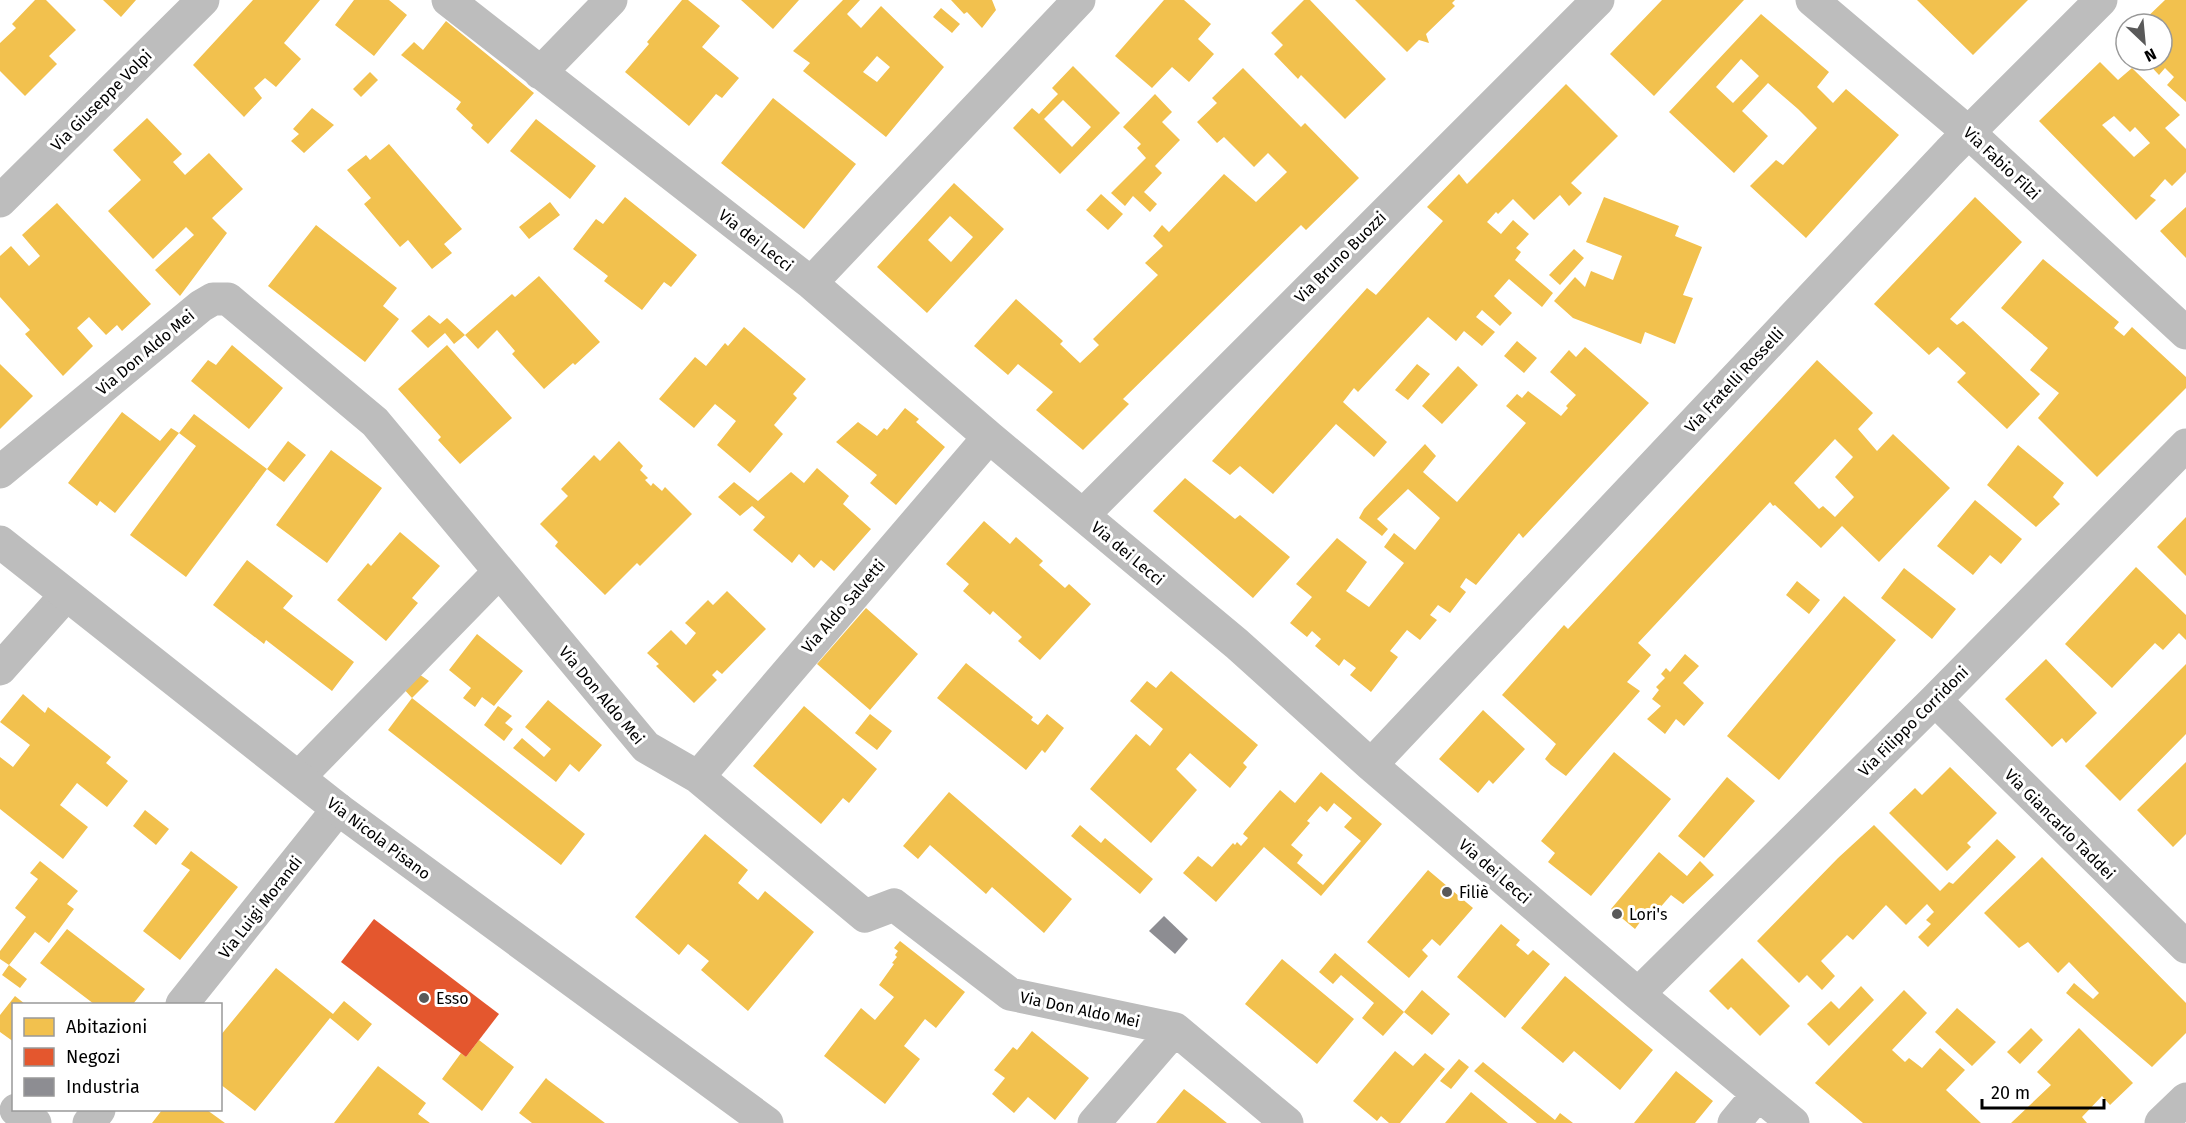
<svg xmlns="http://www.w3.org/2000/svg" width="2186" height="1123" viewBox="0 0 2186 1123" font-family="'Fira Sans',sans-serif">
<rect width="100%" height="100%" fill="#fff"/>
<path fill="#f2c14e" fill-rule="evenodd" d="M35 0H46L76 30 49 56 57 64 25 96 0 71V43L16 28 12 24Z
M103 0H136L121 17Z
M253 0H320L284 43 301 59 276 87 265 78 254 88 262 98 244 117 193 65Z
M354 0H389L407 15 374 56 335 25Z
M682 0H688L720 26 702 47 739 78 722 98 716 94 689 126 625 72 649 44 647 42Z
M741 0H799L773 29Z
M843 0H860L847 14 861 28 881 6 944 67 886 137 803 71 810 63 793 51ZM877 56 890 67 877 82 863 72Z
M951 0H992L996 10 982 28 967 12 964 14Z
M1164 0H1184L1211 24 1198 39 1214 54 1189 82 1172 67 1152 88 1115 56Z
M1304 0H1310L1386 79 1345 119 1301 75 1298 79 1274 54 1283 45 1271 33Z
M1355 0H1455L1452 3 1455 6 1426 34 1429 43 1419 40 1407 52Z
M1662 0H1744L1654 96 1610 54Z
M1917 0H2028L1973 55Z
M2165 0H2186V102L2167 85 2174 77 2165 68 2159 75 2145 60H2162V24H2140Z
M941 8 960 24 952 33 933 17Z
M1761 14 1829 72 1817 87 1833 103 1846 89 1899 135 1806 238 1750 186 1776 160 1783 165 1817 128 1798 109 1768 83 1742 111 1768 136 1734 173 1669 112ZM1741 59 1759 76 1733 103 1716 87Z
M446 21 534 93 488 144 471 128 473 125 456 109 461 102 401 55 414 42 423 50Z
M2100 62 2118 80 2132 68 2180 115 2165 128 2186 149V172L2172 186 2165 179 2150 196 2156 200 2136 220 2039 121ZM2114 116 2130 132 2135 127 2150 143 2134 157 2102 125Z
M1073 66 1120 113 1060 174 1013 128 1032 108 1039 114 1053 99 1058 94 1052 88ZM1063 100 1091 127 1072 147 1044 119Z
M1243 68 1301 127 1305 123 1359 178 1306 230 1301 225 1123 399 1129 404 1083 450 1036 410 1053 392 1018 364 1008 375 974 346 1016 299 1063 341 1060 344 1080 363 1099 345 1093 339 1158 275 1145 263 1163 246 1153 236 1162 225 1169 232 1224 174 1256 202 1287 172 1268 153 1254 167 1224 137 1217 143 1197 122 1217 103 1212 98Z
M370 72 378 80 361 97 353 89Z
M1566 84 1618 136 1571 183 1582 193 1569 206 1560 195 1534 220 1513 199 1498 214 1496 212 1487 222 1501 234 1513 220 1529 234 1516 248 1521 252 1515 260 1553 293 1542 307 1509 279 1494 296 1512 313 1500 326 1482 310 1476 317 1495 332 1482 346 1464 331 1456 341 1428 317 1358 392 1354 388 1343 402 1387 442 1374 457 1336 424 1273 494 1240 466 1230 475 1212 461 1367 288 1376 295 1443 221 1427 207 1459 174 1467 184Z
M1155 94 1172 112 1162 122 1180 140 1155 166 1162 173 1144 192 1157 204 1150 212 1133 196 1125 206 1111 193 1146 158 1137 148 1141 144 1123 127Z
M773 98 856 164 804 229 721 163Z
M312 108 334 125 304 153 291 141 299 134 293 129Z
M147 118 182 154 173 162 185 175 209 153 243 189 212 218 227 233 180 296 155 270 194 235 186 227 153 259 108 211 141 180 113 150Z
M536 119 596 166 570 199 510 151Z
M389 144 462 229 444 244 452 253 432 269 408 240 400 247 364 204 371 198 347 170 366 155 370 160Z
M954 183 1004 229 927 313 877 267ZM950 216 973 237 951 262 928 240Z
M1101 194 1123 214 1108 230 1086 210Z
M625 197 697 255 671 287 664 282 642 310 604 281 608 276 573 249 596 219 603 224Z
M1604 197 1679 226 1675 236 1702 247 1683 295 1693 298 1675 344 1645 332 1641 344 1573 318 1554 301 1575 277 1585 287 1591 271 1613 280 1622 256 1586 242Z
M1975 197 2022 242 1950 319 1957 325 1963 321 1970 327 2040 394 2007 429 1957 382 1966 373 1938 347 1929 355 1874 304Z
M550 202 560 215 529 239 519 227Z
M57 203 151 304 122 331 117 325 106 335 89 317 77 328 93 346 63 376 25 334 30 330 0 297V256L11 246 29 266 40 256 22 235Z
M2186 207V258L2160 231Z
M316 225 397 288 383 306 399 319 365 362 268 286Z
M1574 249 1584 258 1560 285 1549 275Z
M2043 259 2119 322 2114 328 2124 336 2132 327 2186 377V388L2097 477 2038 418 2059 393 2030 370 2048 348 2001 308Z
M539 276 600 342 575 365 573 363 544 389 512 354 515 351 497 330 478 349 465 335 512 294 515 297Z
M429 315 440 324 447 318 465 335 454 344 445 333 428 348 411 331Z
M744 327 806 379 793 394 797 398 774 425 783 434 750 473 717 445 736 421 715 404 694 428 659 399 695 357 706 366 725 343 728 346Z
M1517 341 1537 358 1524 373 1504 356Z
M232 345 283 388 249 429 191 381 208 360 216 365Z
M447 345 512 418 460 464 438 440 441 437 398 389Z
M1585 347 1649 403 1523 538 1519 533 1476 585 1466 578 1460 587 1466 592 1450 613 1438 605 1430 615 1437 620 1420 640 1407 630 1390 651 1398 657 1371 692 1350 675 1356 668 1344 659 1339 666 1315 646 1321 639 1312 631 1307 637 1290 623 1312 597 1296 584 1337 538 1367 562 1346 591 1369 607 1404 563 1384 547 1394 533 1415 550 1440 518 1408 489 1377 519 1388 529 1382 536 1359 518 1364 509 1425 444 1436 456 1423 472 1457 502 1526 423 1506 406 1517 394 1522 398 1528 391 1561 416 1568 408 1566 406 1576 395 1550 372 1569 350 1576 357Z
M1817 360 1873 413 1858 429 1877 451 1893 434 1950 488 1879 562 1842 526 1821 548 1775 505 1773 506 1770 502 1638 643 1651 655 1627 682 1640 691 1566 776 1551 765 1545 759 1556 744 1502 695 1564 625 1568 629ZM1835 439 1853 457 1835 477 1854 497 1835 517 1823 506 1819 509 1794 483Z
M0 364 33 396 0 429Z
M1417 364 1430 374 1408 400 1395 390Z
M1458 366 1478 385 1442 424 1422 406Z
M905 408 919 419 916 422 945 447 896 505 870 483 877 475 836 442 858 422 877 436 884 428 887 430Z
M122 412 160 441 171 428 179 433 115 513 100 501 97 506 68 483Z
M194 414 267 469 186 577 130 535 196 446 179 433Z
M288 441 306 455 284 482 267 469Z
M619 441 643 466 640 470 648 478 645 480 651 486 653 483 662 491 665 487 692 514 640 566 637 563 605 595 555 546 558 542 540 524 568 496 561 489 594 455 600 461Z
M2018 445 2064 483 2053 497 2060 504 2036 527 1987 485Z
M331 450 382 488 327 563 276 525Z
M817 468 849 496 843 504 871 529 834 571 821 560 814 568 799 554 792 563 753 530 765 517 752 506 740 516 718 497 734 482 758 501 791 472 804 483Z
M1185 478 1235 519 1240 515 1290 557 1253 598 1153 511Z
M1975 500 2022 539 2001 564 1990 555 1973 575 1937 546Z
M2186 517V576L2157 547Z
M984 521 1010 544 1016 537 1043 561 1039 565 1065 588 1069 584 1091 604 1040 660 1018 641 1022 637 993 611 990 615 963 591 969 584 946 564Z
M400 532 440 566 412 598 418 603 386 641 337 600 368 563 371 566Z
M247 560 293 596 283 608 354 662 332 691 266 640 264 644 213 605Z
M2136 567 2186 615V640L2179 633 2163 650 2155 643 2112 688 2065 644Z
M1904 568 1956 609 1932 639 1881 598Z
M1797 581 1820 600 1809 614 1786 595Z
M727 591 766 629 722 674 717 670 712 675 717 680 694 703 656 666 659 664 647 653 671 630 686 645 696 633 685 623 708 600 713 605Z
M1844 596 1896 640 1779 780 1727 736Z
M866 608 918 654 870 710 817 664Z
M477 634 523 671 494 706 482 697 475 707 463 698 471 688 449 670Z
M1685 654 1699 666 1683 683 1704 703 1684 726 1676 719 1665 734 1647 719 1661 706 1652 699 1659 690 1656 687 1665 678 1661 674 1666 668 1670 672Z
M2046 659 2097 713 2066 743 2062 738 2052 747 2005 699Z
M966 663 1033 717 1031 720 1038 725 1047 714 1064 728 1045 753 1042 750 1026 770 937 698Z
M2186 664V734L2120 801 2085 766Z
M1171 671 1258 745 1243 763 1247 767 1230 788 1190 753 1176 769 1197 790 1151 843 1090 789 1136 734 1150 746 1163 729 1130 701 1147 681 1156 688Z
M416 672 429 681 412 698 402 687Z
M23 694 45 713 48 707 111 757 106 763 128 781 107 807 77 783 60 805 88 827 63 859 0 809V757L13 767 30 745 0 722Z
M412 698 585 834 561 865 388 730Z
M548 700 602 745 579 772 570 764 556 782 513 748 522 738 544 757 551 749 525 727Z
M498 706 512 716 505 723 513 729 504 741 484 725Z
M804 706 877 769 849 803 843 798 821 824 753 766Z
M1483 710 1525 749 1493 784 1489 780 1478 793 1439 759Z
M870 714 892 731 877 750 855 733Z
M1614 752 1671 799 1591 896 1548 862 1555 853 1541 841Z
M2186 762V834L2173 847 2137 810Z
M1950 767 1997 813 1967 843 1971 847 1947 871 1889 813 1915 788 1922 795Z
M1321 772 1382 824 1321 896 1264 847 1216 902 1183 873 1198 856 1212 867 1233 843 1235 845 1237 842 1241 846 1248 838 1243 834 1245 831 1280 790 1295 803ZM1334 803 1352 818 1344 827 1361 841 1323 885 1297 863 1303 855 1291 845 1310 823 1307 821 1320 806 1327 812Z
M1727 777 1755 801 1704 858 1678 836Z
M949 792 1072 899 1044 933 992 887 986 894 930 845 918 859 903 846Z
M145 810 169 829 156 845 133 826Z
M1080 825 1101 843 1105 838 1153 879 1140 894 1071 836Z
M1874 825 1940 891 1949 882 1953 884 1997 839 2016 857 1928 947 1918 937 1931 924 1926 920 1934 912 1927 904 1906 925 1886 905 1853 940 1847 935 1821 961 1835 976 1822 990 1807 975 1799 983 1757 941 1838 858Z
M705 834 748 870 738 883 758 900 765 891 814 932 748 1011 701 970 709 961 688 944 679 955 635 917Z
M191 851 238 887 180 960 143 931 190 870 181 864Z
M1659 852 1687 876 1700 861 1714 875 1683 904 1671 895 1651 918 1646 914 1635 929 1611 909Z
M2042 857 2186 1003V1033L2152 1067 2066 993 2074 983 2093 999 2099 993 2069 962 2058 973 2028 942 2019 948 1984 913Z
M40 861 78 891 67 904 74 909 49 943 35 932 9 965 27 979 20 988 2 975 9 965 0 959V951L26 917 15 908 38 879 30 873Z
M1428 870 1473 908 1440 946 1432 939 1422 950 1428 956 1409 978 1367 942Z
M1501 924 1520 940 1516 945 1528 955 1533 950 1550 964 1505 1018 1457 977Z
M67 929 145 989 133 1004H94L40 963Z
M900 941 965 992 936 1028 925 1019 904 1046 920 1059 885 1104 824 1056 861 1008 875 1020 894 997 879 985 894 964 892 963 897 957 895 955 898 951 894 948Z
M1335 953 1404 1012 1422 990 1450 1014 1432 1035 1404 1012 1383 1036 1362 1018 1374 1003 1341 975 1333 984 1319 972Z
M1742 958 1790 1006 1760 1036 1731 1007 1728 1010 1709 991Z
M1282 959 1354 1019 1317 1064 1245 1004Z
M276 968 333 1014 344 1001 372 1024 358 1041 330 1018 255 1111 220 1084V1036Z
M1565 976 1653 1050 1620 1090 1574 1051 1563 1063 1521 1028Z
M1861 986 1874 1000 1829 1046 1807 1024 1831 1001 1839 1009Z
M1904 990 1927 1013 1892 1050 1905 1062 1909 1058 1922 1068 1940 1048 1965 1070 1946 1090 1981 1123H1863L1815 1083Z
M15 996 25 1004H14V1042L0 1032V1015Z
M1957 1008 1996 1042 1972 1066 1935 1032Z
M2031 1028 2043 1040 2020 1064 2007 1052Z
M2079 1028 2133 1083 2110 1105 2102 1096 2082 1117 2087 1123H2011L2051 1085 2037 1072Z
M1032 1031 1089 1078 1055 1120 1028 1097 1014 1113 992 1094 1005 1078 994 1070 1013 1047 1017 1050Z
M479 1040 514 1067 482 1111 442 1079 461 1053 466 1057Z
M1395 1051 1413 1066 1425 1053 1445 1069 1400 1123H1389L1381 1116 1377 1121 1353 1101Z
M1459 1059 1469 1067 1451 1089 1440 1081Z
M1483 1062 1555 1120 1560 1113 1573 1123H1537L1474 1071Z
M378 1066 426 1103 418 1114 430 1123H334Z
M1676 1071 1713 1101 1695 1123H1634Z
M546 1078 548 1080 605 1123H532L519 1113Z
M1184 1089 1206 1106 1227 1123H1156Z
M1471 1092 1508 1123H1445Z
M162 1110H207L225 1123H152Z"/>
<path fill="#e4572e" d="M374 919 499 1014 466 1057 341 962Z"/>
<path fill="#8d8d92" d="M1164 916 1188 939 1175 954 1149 931Z"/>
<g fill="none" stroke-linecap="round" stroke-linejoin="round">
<path stroke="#bdbdbd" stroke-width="33" d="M448 0 811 283 989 437 1237 644 1371 765 1638 994 1793 1123
M1812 0 1968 132 2186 333
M540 73 611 0
M0 201 203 0
M811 283 1079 0
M0 472 201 306 213 299H228L375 422 646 747 698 777 865 916 894 905 1010 994 1175 1029 1287 1123
M1083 515 1598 0
M0 669 66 595
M1935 700 2186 947
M1371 765 1949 152 2101 0
M299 777 499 572
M698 777 989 437
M1638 994 1935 700 2186 445
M182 1004 338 809
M16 1110 35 1123
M89 1123 99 1110
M1094 1123 1175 1029
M1734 1123 1758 1094
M2161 1123 2186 1099"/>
<path stroke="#bdbdbd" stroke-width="33" d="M0 542 338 809 767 1123"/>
</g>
<g fill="#595959" stroke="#fff" stroke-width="2">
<circle cx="1447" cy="892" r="6"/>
<circle cx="1617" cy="914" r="6"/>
<circle cx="424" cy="998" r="6"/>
</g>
<g text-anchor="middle" stroke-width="6" stroke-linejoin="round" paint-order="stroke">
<g font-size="16" fill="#000" stroke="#fff">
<text transform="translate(101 100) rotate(-45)" y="6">Via Giuseppe Volpi</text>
<text transform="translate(2002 163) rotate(43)" y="6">Via Fabio Filzi</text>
<text transform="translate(756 240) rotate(38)" y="6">Via dei Lecci</text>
<text transform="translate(1340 257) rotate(-45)" y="6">Via Bruno Buozzi</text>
<text transform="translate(145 352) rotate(-40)" y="6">Via Don Aldo Mei</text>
<text transform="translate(1734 380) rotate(-47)" y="6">Via Fratelli Rosselli</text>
<text transform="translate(1128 553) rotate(40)" y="6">Via dei Lecci</text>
<text transform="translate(843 606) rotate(-49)" y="6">Via Aldo Salvetti</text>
<text transform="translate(602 695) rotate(50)" y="6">Via Don Aldo Mei</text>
<text transform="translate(1913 721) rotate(-45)" y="6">Via Filippo Corridoni</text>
<text transform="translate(2060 824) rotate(45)" y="6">Via Giancarlo Taddei</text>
<text transform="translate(379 838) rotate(37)" y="6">Via Nicola Pisano</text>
<text transform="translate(1495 871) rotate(41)" y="6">Via dei Lecci</text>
<text transform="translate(260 907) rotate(-52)" y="6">Via Luigi Morandi</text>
<text transform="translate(1080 1009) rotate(12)" y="6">Via Don Aldo Mei</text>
</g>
<g font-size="16" fill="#000" stroke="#fff" text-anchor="start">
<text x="1459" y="898">Filiè</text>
<text x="1629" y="920">Lori's</text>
<text x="436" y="1004">Esso</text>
</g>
</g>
<rect x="12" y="1003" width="210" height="108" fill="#ffffff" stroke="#999999" stroke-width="1.5"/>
<rect x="24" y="1018" width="30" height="18" fill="#f2c14e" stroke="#999999" stroke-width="1.5"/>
<text x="66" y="1033" font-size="18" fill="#000000">Abitazioni</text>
<rect x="24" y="1048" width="30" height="18" fill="#e4572e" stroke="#999999" stroke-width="1.5"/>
<text x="66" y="1063" font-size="18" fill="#000000">Negozi</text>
<rect x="24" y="1078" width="30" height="18" fill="#8d8d92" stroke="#999999" stroke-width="1.5"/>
<text x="66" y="1093" font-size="18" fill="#000000">Industria</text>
<g transform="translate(2144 42) rotate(154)"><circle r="28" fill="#ffffff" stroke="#999999" stroke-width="1.5"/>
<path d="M0-4.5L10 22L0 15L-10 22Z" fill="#595959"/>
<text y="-9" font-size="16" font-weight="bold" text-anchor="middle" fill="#000000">N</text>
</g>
<path d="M1982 1099v9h122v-9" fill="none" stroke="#000000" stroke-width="3"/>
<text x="1991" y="1099" font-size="18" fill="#000000" stroke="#ffffff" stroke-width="4.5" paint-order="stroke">20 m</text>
</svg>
